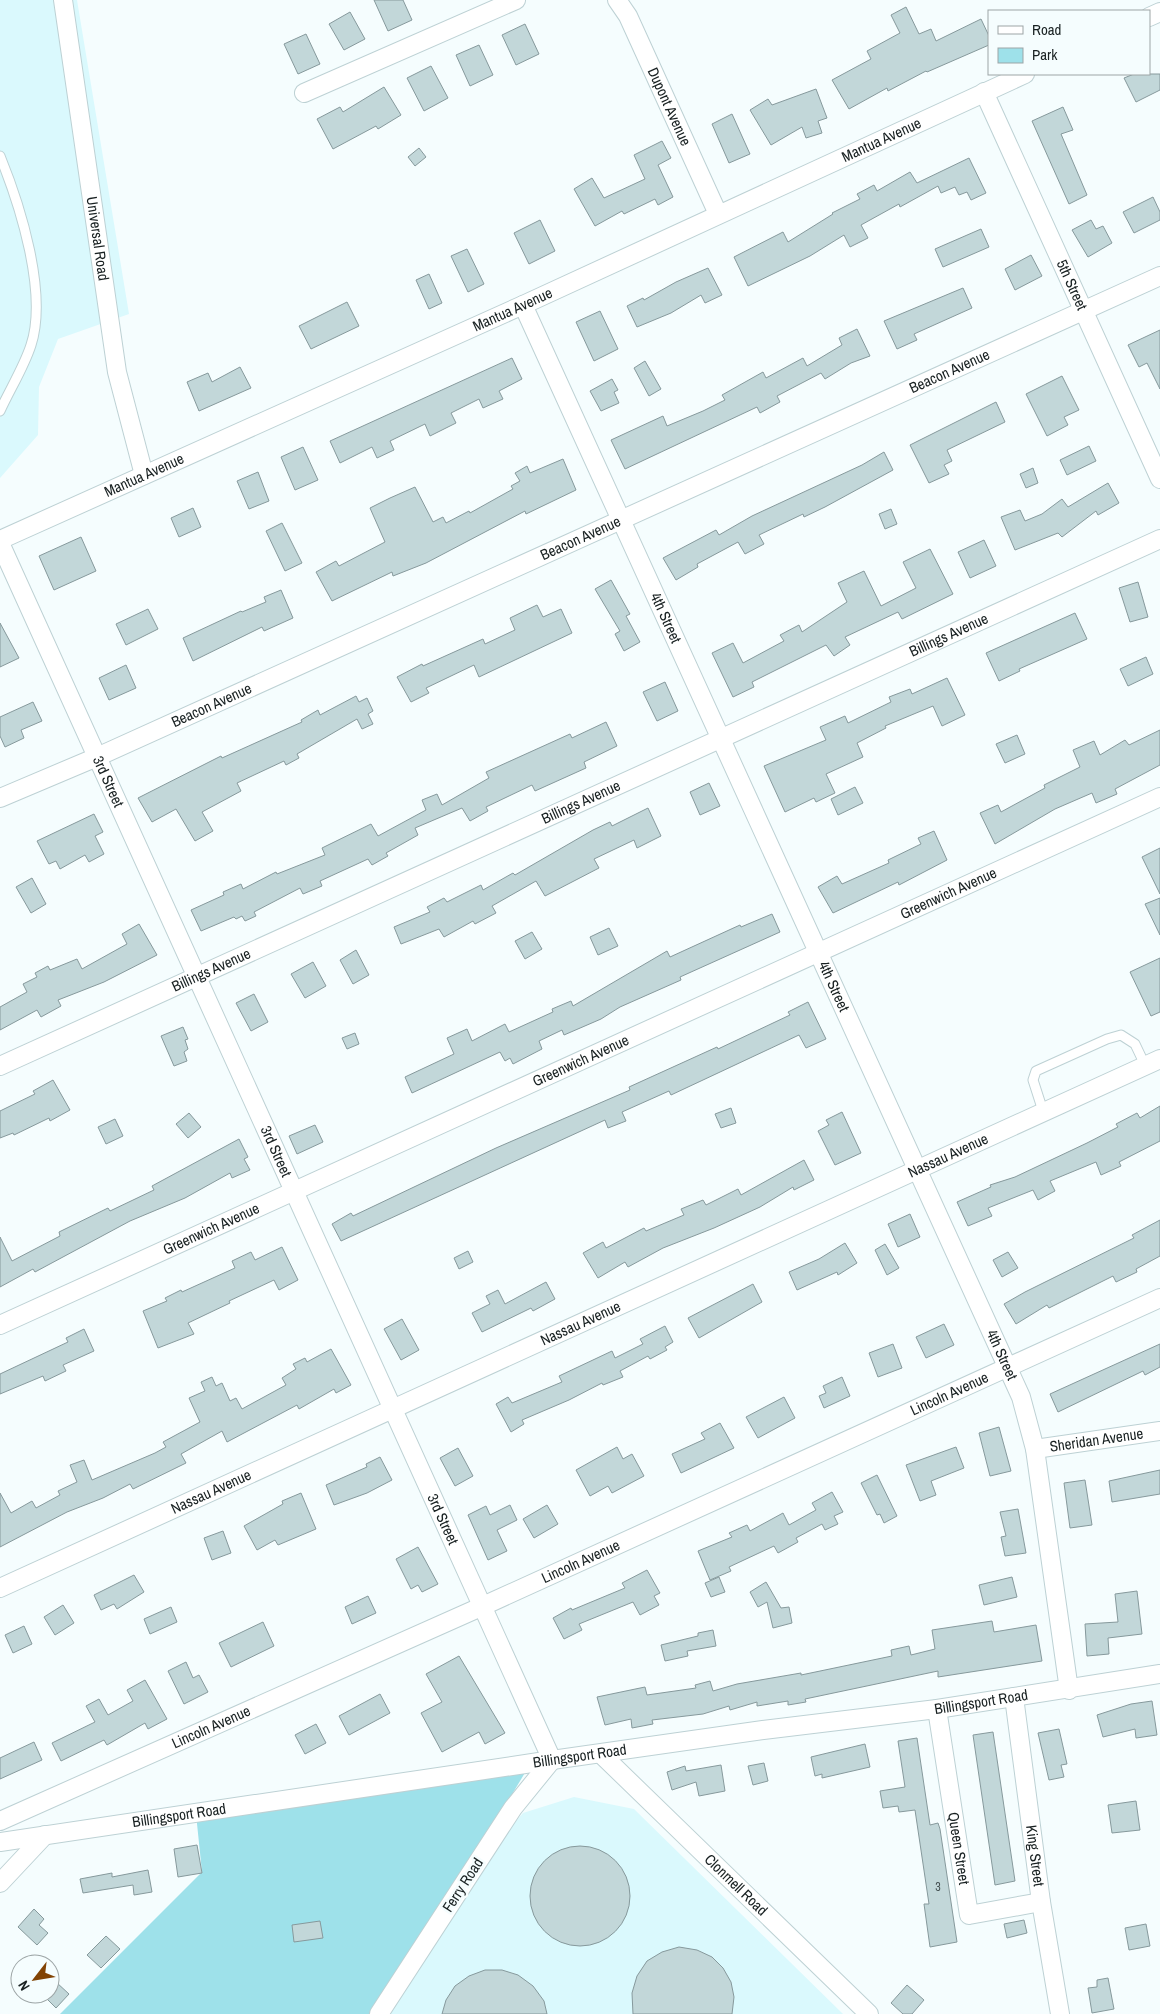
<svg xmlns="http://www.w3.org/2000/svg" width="1160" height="2014" viewBox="0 0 1160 2014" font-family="'Archivo Narrow',sans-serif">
<rect width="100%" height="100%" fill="#f5fdfe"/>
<path fill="#daf9fd" d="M0 0H77L129 314 58 339 39 387 38 435 0 478Z
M574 1797 634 1809 843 2014H377L450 1898 523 1813Z"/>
<path fill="#9ee1ea" d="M529 1766 450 1898 377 2014H60L202 1872 196 1814Z"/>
<path fill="#c2d7d9" stroke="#86999c" d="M374 0H403L412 20 388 31Z
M906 7 919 34 931 29 936 41 981 19 989 36V45L927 72 926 71 888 91 887 88 849 109 832 80 871 59 867 51 900 33 891 15Z
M350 12 365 39 344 50 329 24Z
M525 24 539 54 516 65 502 35Z
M306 34 320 64 298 74 284 44Z
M479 45 493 75 470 86 456 55Z
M431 66 448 98 424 111 407 78Z
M1134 74H1160V90L1136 102 1124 78Z
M384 87 401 115 378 129 376 126 333 149 317 119 340 107 343 112Z
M816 89 827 118 818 121 822 133 806 138 802 127 771 145 750 110 768 99 772 105Z
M1063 107 1073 130 1061 134 1087 195 1069 204 1032 121Z
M732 114 750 154 729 163 712 124Z
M662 141 671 158 658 165 673 197 658 205 655 199 624 214 622 211 595 226 574 189 592 178 604 198 645 179 634 155Z
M419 148 426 157 415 166 408 157Z
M969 158 986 193 971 200 967 192 959 195 955 187 941 193 938 186 900 207 899 204 861 225 868 238 850 247 844 235 810 256 748 286 734 257 783 232 788 242 833 214 832 213 860 199 857 194 874 185 877 191 910 172 917 183Z
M1153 197 1160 212V220L1134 233 1123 212Z
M540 220 555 251 529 264 514 233Z
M1091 220 1096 229 1103 226 1112 243 1088 257 1072 230Z
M981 229 989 247 943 267 935 249Z
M467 249 484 284 468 292 451 256Z
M1031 255 1042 276 1015 290 1005 269Z
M708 268 722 295 705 303 701 295 671 313 637 327 627 306 643 298 644 300 676 282Z
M429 274 442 303 429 309 416 280Z
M963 288 972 308 914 334 917 340 897 349 884 321Z
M347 302 359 326 311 349 299 326Z
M600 311 618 349 594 361 576 322Z
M857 329 870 356 851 363 825 379 821 373 777 396 780 402 760 413 757 407 625 469 611 440 663 416 667 426 703 411 725 400 722 395 763 372 766 378 803 358 807 366 842 345 839 338Z
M1160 330V389L1147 363 1139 367 1128 345Z
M512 358 522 379 499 391 503 399 483 408 479 399 451 413 456 423 430 436 425 424 390 441 394 450 377 458 372 447 340 463 330 441Z
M645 361 661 389 649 396 634 368Z
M240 367 251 388 199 411 187 382 208 373 212 382Z
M1062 376 1079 410 1064 417 1068 425 1047 436 1026 394Z
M612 379 618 390 614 392 619 403 601 411 590 391Z
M996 402 1005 422 947 450 952 461 944 465 949 474 929 483 910 445Z
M1089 446 1096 461 1067 475 1060 460Z
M303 447 318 480 295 490 281 457Z
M884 452 893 470 825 507 804 517 803 514 759 535 764 544 745 554 738 542 697 564 698 567 676 580 663 558 716 530 719 535 752 516 862 465Z
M563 459 576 490 526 514 525 511 426 563 393 576 392 572 332 601 316 572 336 561 339 566 385 542 370 508 390 498 415 487 433 522 443 517 446 523 469 511 470 513 513 489 511 486 520 481 515 473 527 466 530 473Z
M1033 468 1038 483 1026 488 1020 474Z
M258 472 269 501 249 509 237 481Z
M1108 483 1119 503 1098 515 1096 511 1062 537 1058 533 1015 550 1001 517 1020 510 1025 521 1042 514 1062 499 1068 507Z
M193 508 201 527 179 537 171 518Z
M891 509 897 524 885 529 879 514Z
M282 523 302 563 285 571 266 531Z
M81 537 96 571 54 590 39 556Z
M984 540 996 566 970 578 958 552Z
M930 549 953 594 902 619 898 612 845 637 850 645 834 656 826 645 752 682 754 687 733 697 712 653 733 643 743 663 784 641 780 635 799 625 802 632 847 602 838 583 864 571 881 606 916 588 903 562Z
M611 580 630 614 626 616 640 642 624 651 615 634 620 631 595 589Z
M1138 582 1148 617 1130 622 1119 588Z
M281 590 293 618 264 631 262 627 193 661 183 638 241 611 242 612 266 602 264 597Z
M537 605 543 617 561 609 572 633 479 677 474 665 426 688 429 693 411 702 397 677 422 664 423 666 483 639 485 644 515 630 510 618Z
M148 609 158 629 126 645 116 624Z
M1075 613 1087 639 1019 669 1020 671 999 681 986 653Z
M0 623 19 658 0 667Z
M1146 657 1153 674 1128 686 1120 669Z
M126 665 136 688 109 700 99 678Z
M947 678 965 715 942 726 933 706 885 726 886 728 857 743 863 757 826 774 835 793 816 802 814 798 785 812 764 766 826 740 820 727 845 716 848 723 891 702 889 697 910 689 912 694Z
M665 682 678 711 657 721 643 692Z
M356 696 359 702 367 698 373 711 368 714 373 724 362 729 357 719 297 754 299 758 286 765 284 761 237 783 241 791 202 812 213 831 195 841 176 809 152 822 138 798 221 756 222 758 302 722 301 720 318 710 320 715Z
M33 702 42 721 21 730 24 738 5 747 0 736V717Z
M606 722 617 746 584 762 586 768 535 791 532 785 486 807 488 811 470 821 462 808 415 828 418 835 386 853 388 856 372 865 368 859 320 881 322 886 303 894 300 888 254 912 256 916 245 921 242 916 236 919 234 917 201 931 191 910 224 895 223 892 241 884 243 889 276 872 277 874 325 855 322 848 371 824 378 836 426 810 422 800 437 794 442 805 489 778 486 772 570 734 572 738Z
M1160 730V765L1115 789 1117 794 1096 803 1092 793 1055 809 995 844 980 813 998 805 1001 812 1045 788 1044 785 1080 767 1073 750 1094 741 1100 755 1125 740 1129 745Z
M1017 735 1025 754 1005 763 996 744Z
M709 783 720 806 700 815 690 792Z
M855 787 863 803 838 815 831 799Z
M648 808 661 836 637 848 634 840 594 859 599 868 545 896 536 881 492 906 496 913 475 924 473 921 444 937 439 929 401 944 394 927 430 912 427 907 444 898 447 902 481 885 483 890 513 873 515 875 593 830 610 822 612 826Z
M94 814 103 832 95 836 104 854 89 862 85 855 60 869 56 861 49 864 37 841Z
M934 831 947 860 899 885 898 882 833 913 818 887 837 876 842 884 889 863 888 860 921 844 918 838Z
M1160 848V894L1142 857Z
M32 878 46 904 31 913 16 887Z
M1160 898V935L1145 904Z
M772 914 780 932 680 977 681 980 620 1007 601 1019 564 1035 562 1030 539 1041 542 1049 513 1064 510 1058 505 1061 500 1052 412 1093 405 1077 454 1054 447 1038 467 1029 472 1041 505 1024 509 1032 553 1012 552 1009 571 1001 573 1006 667 951 670 957 740 925 741 927Z
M139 924 157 955 104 982 58 1000 61 1006 41 1017 37 1010 0 1030V1007L27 992 23 984 37 977 35 973 48 966 50 970 77 959 82 969 127 944 122 934Z
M609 928 618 946 598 955 590 937Z
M532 932 542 949 525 959 515 941Z
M356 950 369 975 353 984 340 960Z
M1160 958V1012L1151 1016 1130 972Z
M313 962 326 986 305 998 291 974Z
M254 994 268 1022 251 1031 236 1003Z
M808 1002 826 1039 806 1048 799 1035 671 1095 669 1091 622 1112 626 1121 608 1128 605 1120 341 1241 332 1224 351 1213 353 1216 496 1148 630 1090 629 1087 717 1047 718 1049 790 1015 788 1012Z
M183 1027 188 1039 185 1040 188 1049 184 1052 187 1061 174 1066 161 1036Z
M355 1033 359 1044 347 1049 342 1038Z
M53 1080 70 1110 50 1121 49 1118 14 1135 13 1133 0 1138V1111L35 1094 33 1091Z
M1160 1106V1141L1119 1162 1121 1166 1101 1175 1096 1162 1050 1181 1055 1191 1038 1200 1033 1190 988 1208 992 1216 968 1226 957 1202 991 1187 990 1185 1015 1177 1087 1143 1118 1127 1116 1124 1137 1113 1140 1118Z
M731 1108 736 1123 721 1128 715 1114Z
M842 1112 861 1153 835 1165 818 1131 829 1125 826 1120Z
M189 1113 201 1127 188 1138 176 1124Z
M115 1119 123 1136 106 1144 98 1127Z
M315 1125 323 1142 297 1154 289 1136Z
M239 1139 248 1157 244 1159 250 1170 232 1178 230 1173 185 1198 130 1221 35 1272 33 1269 0 1287V1237L12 1261 60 1236 59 1232 108 1208 110 1211 154 1190 152 1186Z
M804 1160 814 1180 794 1190 793 1187 760 1207 714 1228 663 1248 628 1267 625 1262 598 1278 583 1253 603 1242 606 1248 644 1228 646 1231 684 1215 681 1209 703 1200 706 1205 738 1189 741 1195Z
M910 1214 920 1237 898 1247 888 1224Z
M1160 1220V1256L1136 1269 1137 1272 1116 1282 1113 1276 1049 1308 1047 1305 1016 1324 1004 1304 1025 1292 1134 1238 1132 1235Z
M845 1243 857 1263 838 1275 837 1272 797 1290 789 1272 819 1259Z
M885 1244 899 1268 887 1275 875 1250Z
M282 1247 298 1280 279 1290 274 1280 229 1301 230 1303 188 1323 194 1334 158 1348 143 1311 167 1301 165 1298 181 1290 182 1292 235 1268 232 1261 251 1252 255 1260Z
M468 1251 473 1262 459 1269 454 1258Z
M1008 1252 1018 1268 1002 1277 993 1260Z
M546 1282 555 1299 533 1311 531 1308 482 1332 472 1313 490 1304 486 1296 498 1290 505 1304Z
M753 1284 762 1302 699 1338 688 1318Z
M402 1319 419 1350 401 1360 384 1329Z
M944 1324 954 1345 926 1358 916 1337Z
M665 1326 673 1342 665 1347 667 1350 650 1359 648 1356 620 1371 623 1377 603 1385 602 1383 569 1400 522 1420 524 1424 511 1432 496 1404 508 1397 512 1403 562 1382 559 1376 612 1351 615 1358 643 1344 640 1339Z
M84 1329 94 1351 63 1365 66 1371 45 1381 43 1376 0 1394V1374L68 1342 66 1338Z
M893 1344 902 1368 878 1377 869 1353Z
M1160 1344V1367L1145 1375 1143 1371 1058 1412 1050 1394Z
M331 1349 351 1385 336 1393 334 1389 299 1409 297 1405 227 1442 222 1431 181 1454 186 1463 133 1489 130 1484 103 1498 67 1512 0 1547V1493L11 1513 32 1501 36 1508 60 1495 58 1491 77 1482 70 1465 84 1460 92 1480 155 1453 166 1447 163 1442 200 1422 189 1398 205 1391 201 1382 212 1377 216 1386 222 1383 230 1401 236 1398 242 1409 286 1385 282 1378 296 1369 293 1364 305 1358 307 1362Z
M842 1377 850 1396 824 1408 819 1396 826 1393 823 1386Z
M784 1397 795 1418 758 1438 746 1417Z
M720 1423 734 1448 681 1473 672 1454 705 1439 701 1433Z
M999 1427 1011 1471 990 1476 979 1433Z
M617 1447 623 1459 632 1454 644 1476 612 1493 608 1486 590 1496 576 1470Z
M956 1447 964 1468 931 1481 936 1495 920 1501 906 1465Z
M458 1448 473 1476 455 1486 440 1458Z
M380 1457 392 1480 367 1493 334 1505 326 1485 367 1467 366 1464Z
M1160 1470V1494L1112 1502 1109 1481Z
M877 1475 897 1516 884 1523 880 1514 877 1515 861 1483Z
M1085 1480 1092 1525 1070 1528 1064 1483Z
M832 1492 843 1512 834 1516 838 1524 825 1530 822 1524 796 1538 798 1542 778 1553 774 1546 729 1567 731 1571 710 1580 698 1551 732 1537 729 1533 747 1525 750 1531 783 1513 789 1525 816 1510 812 1503Z
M301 1493 316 1529 278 1545 275 1540 257 1550 244 1526 283 1504 282 1501Z
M510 1505 517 1520 497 1530 507 1551 488 1560 468 1515 486 1506 490 1515Z
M547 1505 558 1524 534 1538 523 1519Z
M1018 1509 1026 1553 1005 1556 1001 1537 1006 1536 1000 1512Z
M223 1531 231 1553 212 1560 204 1538Z
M418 1547 438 1584 422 1592 418 1585 411 1589 396 1559Z
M647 1570 660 1593 654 1596 659 1605 640 1615 633 1602 579 1624 582 1630 564 1639 553 1618 571 1608 572 1610 625 1588 622 1583Z
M134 1575 144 1592 117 1609 114 1604 101 1610 94 1595Z
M719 1577 725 1592 711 1597 705 1583Z
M1012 1577 1017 1597 984 1605 979 1585Z
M766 1582 781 1608 789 1607 792 1623 773 1628 767 1602 758 1607 750 1592Z
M1137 1591 1142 1634 1108 1638 1109 1654 1087 1656 1085 1624 1118 1622 1115 1594Z
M368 1596 376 1613 352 1624 345 1607Z
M63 1605 74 1623 55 1635 44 1617Z
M171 1607 177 1622 150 1634 144 1619Z
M992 1621 994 1632 1036 1625 1042 1661 938 1677V1671L805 1699 806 1702 788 1705V1701L757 1706V1702L730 1710 729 1706 703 1714 652 1720 653 1724 632 1728 631 1719 605 1725 597 1697 645 1687 647 1695 696 1688 695 1685 710 1681 713 1691 737 1684 801 1673V1675L892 1656 891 1650 909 1646 911 1655 935 1649 932 1630Z
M263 1622 274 1646 231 1667 219 1643Z
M24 1626 32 1644 13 1653 5 1635Z
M713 1630 716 1646 687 1651 688 1656 665 1661 661 1645 698 1636V1633Z
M459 1656 505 1733 485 1744 479 1732 442 1752 421 1713 442 1702 426 1674Z
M186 1662 193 1678 199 1675 208 1692 184 1704 168 1671Z
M145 1680 167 1719 148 1729 145 1723 107 1745 104 1740 61 1761 52 1743 95 1722 86 1706 99 1699 108 1715 133 1701 127 1690Z
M380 1694 390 1713 349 1735 339 1716Z
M1152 1701 1157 1735 1136 1738 1135 1729 1103 1737 1097 1715 1131 1704Z
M316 1724 326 1743 305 1754 295 1735Z
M1059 1729 1067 1764 1061 1765 1064 1777 1049 1780 1038 1733Z
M993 1732 1015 1881 995 1885 973 1735Z
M917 1738 930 1825 938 1823 940 1829 957 1942 930 1947 924 1904H929L915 1810 899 1812 898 1806 883 1808 880 1791 905 1787 898 1741Z
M34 1742 42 1760 0 1779V1758Z
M865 1744 870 1767 822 1778V1774L815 1776 811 1757Z
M764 1763 768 1781 753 1785 748 1766Z
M721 1765 725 1791 699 1796 696 1782 672 1790 667 1772 685 1766 686 1771Z
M1136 1801 1140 1830 1112 1833 1108 1805Z
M197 1845 202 1873 178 1877 174 1849Z
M530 1896a50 50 0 1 1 100 0a50 50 0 1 1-100 0Z
M148 1870 152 1892 134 1895 133 1885 83 1893 80 1879 112 1873V1877Z
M34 1909 44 1919 39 1925 48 1933 37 1945 18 1927Z
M1024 1920 1027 1933 1007 1938 1004 1924Z
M320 1921 323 1938 294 1942 292 1925Z
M1146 1924 1150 1946 1129 1950 1125 1928Z
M106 1936 120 1949 101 1968 87 1955Z
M679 1947 697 1950 712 1957 723 1968 731 1982 734 1997 732 2014H633L632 1993 637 1976 647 1961 662 1952Z
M485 1970H502L518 1975 533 1986 544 2001 547 2014H442L446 2000 455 1986 469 1976Z
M1108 1978 1114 2009 1092 2013 1088 1988 1097 1987V1980Z
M56 1982 69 1994 56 2008 43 1995 50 1994V1988Z
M907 1985 924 2000 912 2014H903L891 2003Z"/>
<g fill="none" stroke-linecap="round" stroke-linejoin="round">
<g stroke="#bdd1d4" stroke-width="11">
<path id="lane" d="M0 156C20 205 48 293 31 345 24 367 10 389 0 411
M1043 1111 1033 1080 1036 1071 1107 1039 1121 1035 1135 1044 1145 1065"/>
</g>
<g stroke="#bdd1d4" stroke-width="20">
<g id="street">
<path id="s1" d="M63 0 117 372 144 475"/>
<path id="s2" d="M617 0 628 16 718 214"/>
<path d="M1149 17 1160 12"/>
<path id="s3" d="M984 92 1160 479"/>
<path d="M304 93 516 0"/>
<path id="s4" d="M523 305 1021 1397 1035 1449 1069 1690"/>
<path id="s5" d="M0 540 523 305 1025 74"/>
<path id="s6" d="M0 543 552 1760 513 1808 379 2014"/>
<path id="s7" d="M0 798 97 757 1160 276"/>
<path id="s8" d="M0 1066 1160 539"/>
<path id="s9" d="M0 1325 1160 797"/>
<path id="s10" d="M1035 1449 1160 1431"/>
<path id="s11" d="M0 1588 1160 1059"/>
<path id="s12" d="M1014 1697 1041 1902 1060 2014"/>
<path id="s13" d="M937 1709 969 1915 1041 1902"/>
<path id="s14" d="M601 1754 869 2014"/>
<path id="s15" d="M0 1821 483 1606 1160 1298"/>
<path id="s16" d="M0 1842 552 1760 763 1730 937 1709 1160 1674"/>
<path d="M0 1883 45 1835"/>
</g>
</g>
<use href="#lane" stroke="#fff" stroke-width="9"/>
<use href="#street" stroke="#fff" stroke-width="18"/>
</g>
<g text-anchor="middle" stroke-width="5" stroke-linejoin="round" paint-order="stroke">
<g font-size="12" fill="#434e50">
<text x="938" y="1891">3</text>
</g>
<g font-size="15" fill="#192122" stroke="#f5fdfe">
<text dy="5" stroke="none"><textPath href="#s2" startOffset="119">Dupont Avenue</textPath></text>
<text dy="5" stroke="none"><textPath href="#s5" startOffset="968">Mantua Avenue</textPath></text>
<text dy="5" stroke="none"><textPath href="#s1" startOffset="241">Universal Road</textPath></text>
<text dy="5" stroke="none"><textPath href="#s3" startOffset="212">5th Street</textPath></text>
<text dy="5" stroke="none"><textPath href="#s5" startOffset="562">Mantua Avenue</textPath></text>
<text dy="5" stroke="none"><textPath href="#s7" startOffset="1041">Beacon Avenue</textPath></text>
<text dy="5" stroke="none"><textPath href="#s5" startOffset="158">Mantua Avenue</textPath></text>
<text dy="5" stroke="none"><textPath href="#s7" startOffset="636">Beacon Avenue</textPath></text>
<text dy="5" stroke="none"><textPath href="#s4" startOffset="344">4th Street</textPath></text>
<text dy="5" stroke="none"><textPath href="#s8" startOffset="1042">Billings Avenue</textPath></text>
<text dy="5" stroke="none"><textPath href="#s7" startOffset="231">Beacon Avenue</textPath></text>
<text dy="5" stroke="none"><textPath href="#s6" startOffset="262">3rd Street</textPath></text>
<text dy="5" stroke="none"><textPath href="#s8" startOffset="638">Billings Avenue</textPath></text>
<text dy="5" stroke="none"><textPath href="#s9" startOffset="1042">Greenwich Avenue</textPath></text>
<text dy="5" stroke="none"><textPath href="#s8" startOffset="232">Billings Avenue</textPath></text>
<text dy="5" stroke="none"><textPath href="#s4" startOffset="749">4th Street</textPath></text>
<text dy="5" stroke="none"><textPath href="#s9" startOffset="638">Greenwich Avenue</textPath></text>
<text dy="5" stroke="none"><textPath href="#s6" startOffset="668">3rd Street</textPath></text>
<text dy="5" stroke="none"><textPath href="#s11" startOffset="1042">Nassau Avenue</textPath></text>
<text dy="5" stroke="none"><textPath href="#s9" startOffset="232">Greenwich Avenue</textPath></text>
<text dy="5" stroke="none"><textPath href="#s11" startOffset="638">Nassau Avenue</textPath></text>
<text dy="5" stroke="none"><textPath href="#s4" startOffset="1154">4th Street</textPath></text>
<text dy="5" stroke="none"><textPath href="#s15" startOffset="1041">Lincoln Avenue</textPath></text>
<text dy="5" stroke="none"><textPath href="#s10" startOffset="62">Sheridan Avenue</textPath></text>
<text dy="5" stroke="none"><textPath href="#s11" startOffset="232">Nassau Avenue</textPath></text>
<text dy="5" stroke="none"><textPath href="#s6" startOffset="1072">3rd Street</textPath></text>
<text dy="5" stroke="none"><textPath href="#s15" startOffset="636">Lincoln Avenue</textPath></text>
<text dy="5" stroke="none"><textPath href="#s16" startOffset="991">Billingsport Road</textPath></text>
<text dy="5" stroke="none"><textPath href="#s15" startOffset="231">Lincoln Avenue</textPath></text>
<text dy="5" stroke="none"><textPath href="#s16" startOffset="586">Billingsport Road</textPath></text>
<text dy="5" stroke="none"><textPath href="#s16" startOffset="181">Billingsport Road</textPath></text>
<text dy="5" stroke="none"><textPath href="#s13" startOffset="141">Queen Street</textPath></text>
<text dy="5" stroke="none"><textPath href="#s12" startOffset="160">King Street</textPath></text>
<text dy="5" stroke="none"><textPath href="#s14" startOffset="188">Clonmell Road</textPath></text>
<text transform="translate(463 1885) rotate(-57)" y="5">Ferry Road</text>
</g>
</g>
<rect x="988" y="10" width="162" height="65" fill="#f5fdfe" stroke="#9da5a6"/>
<rect x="998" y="26" width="25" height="8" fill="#ffffff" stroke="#9da5a6"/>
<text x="1032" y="35" font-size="15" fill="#192122">Road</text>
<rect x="998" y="48" width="25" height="15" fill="#9ee1ea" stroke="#9da5a6"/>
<text x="1032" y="60" font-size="15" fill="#192122">Park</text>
<g transform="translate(35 1979) rotate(239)"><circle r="24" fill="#f5fdfe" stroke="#9da5a6"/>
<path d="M0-4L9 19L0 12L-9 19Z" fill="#824304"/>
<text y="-8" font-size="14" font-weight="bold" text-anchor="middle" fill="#192122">N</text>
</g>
</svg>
